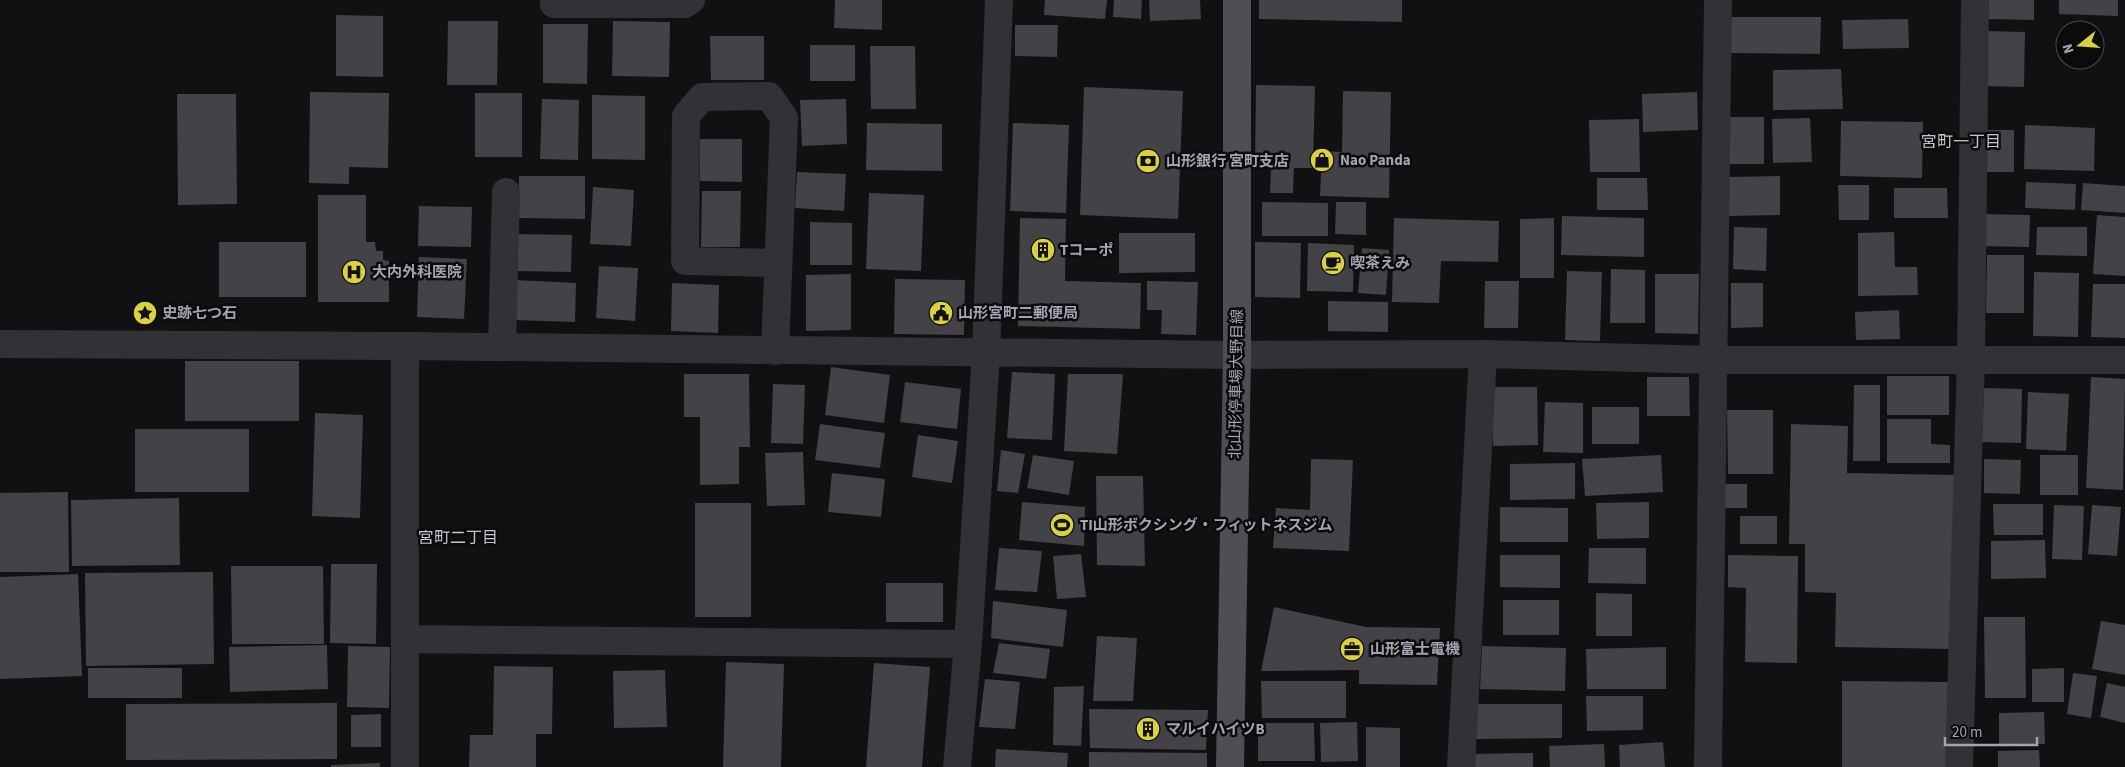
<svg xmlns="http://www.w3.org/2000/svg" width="2125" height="767" viewBox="0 0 2125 767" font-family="'Source Sans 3','Noto Sans JP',sans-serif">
<rect width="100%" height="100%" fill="#111012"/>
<path fill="#424247" d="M835 0H882V30L834 28Z
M1045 0H1107L1105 19 1044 15Z
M1114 0H1142L1141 19 1113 17Z
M1149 0H1200L1201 19 1150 21Z
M1259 0H1402V22L1259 19Z
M1987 0H2034V20L1986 19Z
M2059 0H2118V16L2059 14Z
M336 15 383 16V77L336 76Z
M1731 17H1821L1820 54 1731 53Z
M1908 19 1909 48 1843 49 1842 20Z
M448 21H498L497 85H447Z
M613 21 670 22 669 77 612 76Z
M543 24H588L587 84 543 83Z
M1015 25H1058L1057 57 1015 56Z
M1987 31 2025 32 2024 87 1986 86Z
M710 36H764V80H711Z
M810 45H855V81H810Z
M870 46H915L916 109H871Z
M1841 69 1843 109 1773 110V70Z
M1256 85 1315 86 1313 168H1294L1293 193H1270L1271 167H1255Z
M1084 87 1183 91 1178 219 1080 215Z
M1343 91 1391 92 1389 198 1320 196 1322 151 1342 152Z
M310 92 389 93 388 168 349 167V184L309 183Z
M1697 92 1698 130 1643 132 1642 94Z
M475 93H522V157H475Z
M177 94H236L237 204 178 205Z
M592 95 645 96V160L592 159Z
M542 99 579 100 578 160 540 159Z
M846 99 847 144 802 146 800 100Z
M1727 117H1764V164H1727Z
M1810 118 1812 162 1773 163 1772 119Z
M1639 119 1640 172H1590L1589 120Z
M1841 121 1923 122 1922 178 1840 176Z
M867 123 942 124V171L866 170Z
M1013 123 1069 125 1066 213 1010 211Z
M2025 125 2095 128 2094 171 2024 169Z
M1987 130H2014V172H1986Z
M700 139H742V182L700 181Z
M797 172 846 174 844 211 795 208Z
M519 176H585V219L519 218Z
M1780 176V215L1727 216V177Z
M1597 178H1647L1648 210H1597Z
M2026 182 2076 184 2075 210 2025 208Z
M2083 183 2125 186V213L2081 210Z
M1838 185H1869V220H1839Z
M593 187 634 190 631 246 590 244Z
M1894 188H1947L1948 218H1894Z
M702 191H741L740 247H701Z
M869 193 924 195 921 271 866 269Z
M318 195H366V242H375L376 251H383V260L389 261V302H318Z
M1262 202 1328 203V236H1262Z
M1336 202H1366V235L1335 234Z
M419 206 472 207 471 247 418 246Z
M1980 214 2030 215 2029 247 1980 246Z
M2097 215 2125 217V276L2093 274Z
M1562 216 1644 218V257L1561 255Z
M1020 218 1066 219 1065 281 1141 283 1140 329 1018 326Z
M1394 218 1499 221 1498 262 1441 261 1439 303 1392 302Z
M1554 218V278H1520V219Z
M810 222 852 223V265H810Z
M1734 227 1767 228 1766 271 1733 269Z
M2037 227H2087V256L2036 255Z
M1894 232 1895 267H1917L1918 295 1858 296V233Z
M1119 233H1195V272L1119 273Z
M518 234 572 235 571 272 517 271Z
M219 242H306V297H219Z
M1255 242 1301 243 1300 298 1255 297Z
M1308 243 1354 245 1353 292 1307 291Z
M1362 248 1389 250 1386 295 1358 293Z
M1987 255H2024V313H1986Z
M419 257 467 259 464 319 417 317Z
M599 266 638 268 635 321 596 318Z
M1611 269 1645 270V323H1610Z
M1567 271 1602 272 1600 341 1565 340Z
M2034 272 2079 273 2078 337 2033 336Z
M851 274V330L806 331V275Z
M1655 274H1699L1698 334 1655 333Z
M895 279 965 280 964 335 894 334Z
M514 280 576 283 575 322 512 320Z
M1147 281 1198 282 1196 335 1161 334 1162 310H1147Z
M1485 281H1519L1518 328H1484Z
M672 283 719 285 718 333 671 331Z
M1731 283H1763V327L1731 328Z
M2093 284H2125V338L2091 337Z
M1328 301 1388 302V332L1328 331Z
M1899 310 1900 339 1856 340 1855 312Z
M185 361H299V421H185Z
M831 367 890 375 884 423 825 415Z
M1012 372 1055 374 1052 440 1007 438Z
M684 374H749L750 447H739V484L700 485V417H684Z
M1068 374H1123L1117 454 1064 451Z
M1887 376H1949V415H1887Z
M1647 377H1689L1690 416H1647Z
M2091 377 2125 379 2123 490 2086 488Z
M905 382 961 389 957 429 900 422Z
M773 384 805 385 803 444 771 443Z
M1854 385H1880V461H1853Z
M1493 387H1537L1538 445 1493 446Z
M1984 388 2022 389 2021 443 1982 442Z
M2028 392 2069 394 2066 451 2026 449Z
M1545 402 1583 403V453L1543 452Z
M1592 407H1639V444H1592Z
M1727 410H1773V474H1728Z
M315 413 363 415 360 518 312 516Z
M1887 419H1931V444L1950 445V463H1887Z
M820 424 885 433 880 468 815 460Z
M1791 424 1848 426 1847 473 1955 475 1952 649 1835 647 1836 593 1805 592V544H1789Z
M135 429H249V492H135Z
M918 435 958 441 952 483 912 477Z
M1001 450 1025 454 1018 493 997 491Z
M803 452 805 505 767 506 765 453Z
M1033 455 1074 461 1069 495 1027 488Z
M1661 455 1663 492 1585 496 1582 459Z
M2040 455H2078V495H2040Z
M1311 459 1353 460 1349 551 1273 548 1276 508 1310 510Z
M1984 459 2021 460 2020 494 1984 493Z
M1575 463V499L1510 500V464Z
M832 473 885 479 881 517 828 512Z
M1096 476H1143L1145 566 1097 565Z
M1724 484H1747V508H1725Z
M68 492 69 572H0V493Z
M179 498 180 565 72 566 71 500Z
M1022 502 1085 507 1084 546 1019 540Z
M1649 502V538L1597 539 1596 503Z
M695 503H751V617H695Z
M1993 504H2043V535H1994Z
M2054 505 2084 506 2082 560 2052 559Z
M2092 505 2121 507 2117 556 2088 554Z
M1500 507 1568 508V542H1500Z
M1740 516H1777V544H1740Z
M2045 540 2046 578 1991 579V541Z
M999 548 1042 551 1037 592 995 590Z
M1589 548H1646V584L1588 583Z
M1081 554 1086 597 1057 599 1053 556Z
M1500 555H1560V588L1500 587Z
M1728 555 1798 556 1797 663 1745 662 1746 588 1728 587Z
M331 564H377L376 644 330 643Z
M231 566H323L324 644H232Z
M213 572 214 664 86 666 85 573Z
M78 574 82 676 0 679V577Z
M886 583H943V622H886Z
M1596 593 1632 594V636H1596Z
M1503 600H1559V635H1503Z
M993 601 1067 610 1063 647 991 638Z
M1274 607 1366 627 1440 628 1437 685 1359 684V670L1261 671Z
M1984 617H2025L2026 698H1985Z
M2101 621 2125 625V675L2092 669Z
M1097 636 1137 638 1133 701H1093Z
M999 643 1050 649 1046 679 993 673Z
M327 645 328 689 230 692 229 647Z
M348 646 390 647 389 708 347 707Z
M1482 646 1566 648 1565 691 1480 689Z
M1666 647V689H1587L1586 649Z
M726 662 784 664 781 767H723Z
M874 663 930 667 922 767H866Z
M494 666 553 667 552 734H536V767H469L470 735H493Z
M88 668H182V698H88Z
M2064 668V702H2032V669Z
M665 670 667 727 614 728 613 671Z
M2073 673 2097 676 2091 718 2067 714Z
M985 679 1020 682 1015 729 979 727Z
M1261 681H1346V718H1262Z
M1842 681 1948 682 1947 767H1842Z
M2107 683 2125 687V723L2100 717Z
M1084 686 1081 746 1053 745 1054 687Z
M1586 696H1643V730L1587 731Z
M337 703V759L126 760V704Z
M1475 704H1562V738L1476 739Z
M1089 709 1208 710 1206 750 1090 748Z
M2044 712 2045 744 1999 745V713Z
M381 714V747H351V715Z
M1357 722 1358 761 1321 762 1320 723Z
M1258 723H1314L1315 761H1258Z
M1366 727 1400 728V767H1366Z
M1663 742 1665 767H1620L1619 745Z
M1604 744 1605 767H1550L1549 746Z
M996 749 1068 753 1067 767H995Z
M2039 750 2040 767H1998V751Z
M1089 752 1207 753V767H1089Z
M1533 753V767H1472V754Z
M380 763V767H331V765Z"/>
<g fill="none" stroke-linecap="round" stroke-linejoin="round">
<path stroke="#323236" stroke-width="28" d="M554 0V4H685L691 0
M0 344 405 346 1237 355 1483 354 1714 360H2125
M502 347 506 192
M775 351 784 118 769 96 702 97 686 116 685 261 778 263
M405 639 968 644
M405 767V346
M957 767 968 644 986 353 999 0
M1461 767 1483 354
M1708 767 1718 0
M1959 767 1971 359 1975 0"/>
<path stroke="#4f4e55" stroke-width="28" d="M1230 767 1237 355V0"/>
</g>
<defs>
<g id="shop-disc" transform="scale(1.25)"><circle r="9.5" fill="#dad140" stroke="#0c0b0c"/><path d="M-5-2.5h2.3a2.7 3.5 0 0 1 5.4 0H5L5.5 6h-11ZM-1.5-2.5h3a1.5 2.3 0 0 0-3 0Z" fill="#111"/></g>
<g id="bank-disc" transform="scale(1.25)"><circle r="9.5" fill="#dad140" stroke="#0c0b0c"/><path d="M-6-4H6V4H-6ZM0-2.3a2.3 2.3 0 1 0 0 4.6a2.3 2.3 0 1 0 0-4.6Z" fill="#111"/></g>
<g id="building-disc" transform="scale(1.25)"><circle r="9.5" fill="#dad140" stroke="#0c0b0c"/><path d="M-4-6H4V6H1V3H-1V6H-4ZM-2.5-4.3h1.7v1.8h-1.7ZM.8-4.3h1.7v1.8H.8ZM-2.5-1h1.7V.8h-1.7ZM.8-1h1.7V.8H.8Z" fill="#111"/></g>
<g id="cafe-disc" transform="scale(1.25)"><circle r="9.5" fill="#dad140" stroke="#0c0b0c"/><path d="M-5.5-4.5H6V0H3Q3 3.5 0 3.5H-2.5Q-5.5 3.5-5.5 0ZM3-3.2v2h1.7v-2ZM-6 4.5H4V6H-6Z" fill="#111"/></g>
<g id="hospital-disc" transform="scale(1.25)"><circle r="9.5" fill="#dad140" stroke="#0c0b0c"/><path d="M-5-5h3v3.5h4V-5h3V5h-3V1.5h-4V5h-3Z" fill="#111"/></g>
<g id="sight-disc" transform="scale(1.25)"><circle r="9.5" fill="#dad140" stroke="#0c0b0c"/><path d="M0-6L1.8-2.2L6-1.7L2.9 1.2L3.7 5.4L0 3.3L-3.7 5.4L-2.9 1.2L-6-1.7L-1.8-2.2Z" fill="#111"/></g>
<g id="civic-disc" transform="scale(1.25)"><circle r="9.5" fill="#dad140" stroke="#0c0b0c"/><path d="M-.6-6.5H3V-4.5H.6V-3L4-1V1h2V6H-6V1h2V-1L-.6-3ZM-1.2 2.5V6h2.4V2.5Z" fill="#111"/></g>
<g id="stadium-disc" transform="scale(1.25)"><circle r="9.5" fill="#dad140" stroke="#0c0b0c"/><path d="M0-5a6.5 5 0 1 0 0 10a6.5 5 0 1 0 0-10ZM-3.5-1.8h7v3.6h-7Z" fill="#111"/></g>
<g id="office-disc" transform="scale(1.25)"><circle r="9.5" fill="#dad140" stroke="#0c0b0c"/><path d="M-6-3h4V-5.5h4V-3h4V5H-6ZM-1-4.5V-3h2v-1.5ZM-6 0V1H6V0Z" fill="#111"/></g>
</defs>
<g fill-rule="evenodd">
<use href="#shop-disc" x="1322" y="160"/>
<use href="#bank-disc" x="1148" y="161"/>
<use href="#building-disc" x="1043" y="250"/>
<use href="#cafe-disc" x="1333" y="263"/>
<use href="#hospital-disc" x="354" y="272"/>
<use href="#sight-disc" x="145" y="313"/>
<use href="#civic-disc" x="941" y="313"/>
<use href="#stadium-disc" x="1062" y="525"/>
<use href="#office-disc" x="1352" y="649"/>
<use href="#building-disc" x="1148" y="729"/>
</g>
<g text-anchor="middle" stroke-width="5" stroke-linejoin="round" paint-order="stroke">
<g font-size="15" font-weight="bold" fill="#a3a4b1" stroke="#0c0b0c" text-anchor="start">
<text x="1340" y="165">Nao Panda</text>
<text x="1166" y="166">山形銀行 宮町支店</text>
<text x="1060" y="255">Tコーポ</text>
<text x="1350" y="268">喫茶えみ</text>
<text x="372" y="277">大内外科医院</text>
<text x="162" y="318">史跡七つ石</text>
<text x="958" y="318">山形宮町二郵便局</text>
<text x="1080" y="530">TI山形ボクシング・フィットネスジム</text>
<text x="1370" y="654">山形富士電機</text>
<text x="1166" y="734">マルイハイツB</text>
</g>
<g font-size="15" fill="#a3a4b1" stroke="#0c0b0c">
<text transform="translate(1236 384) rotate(-89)" y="5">北山形停車場大野目線</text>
</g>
<g font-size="16" fill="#c4c4cd" stroke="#0c0b0c">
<text x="1961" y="147">宮町一丁目</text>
<text x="458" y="543">宮町二丁目</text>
</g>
</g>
<g transform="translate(2080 45) rotate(253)"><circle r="24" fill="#0c0b0c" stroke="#48484e"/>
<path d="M0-4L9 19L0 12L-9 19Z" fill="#dad140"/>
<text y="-8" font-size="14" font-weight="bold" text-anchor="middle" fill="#a3a4b1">N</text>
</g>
<path d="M1945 737v8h92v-8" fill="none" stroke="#a3a4b1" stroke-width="2.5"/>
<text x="1952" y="737" font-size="15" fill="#a3a4b1" stroke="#0c0b0c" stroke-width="4" paint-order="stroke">20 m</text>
</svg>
